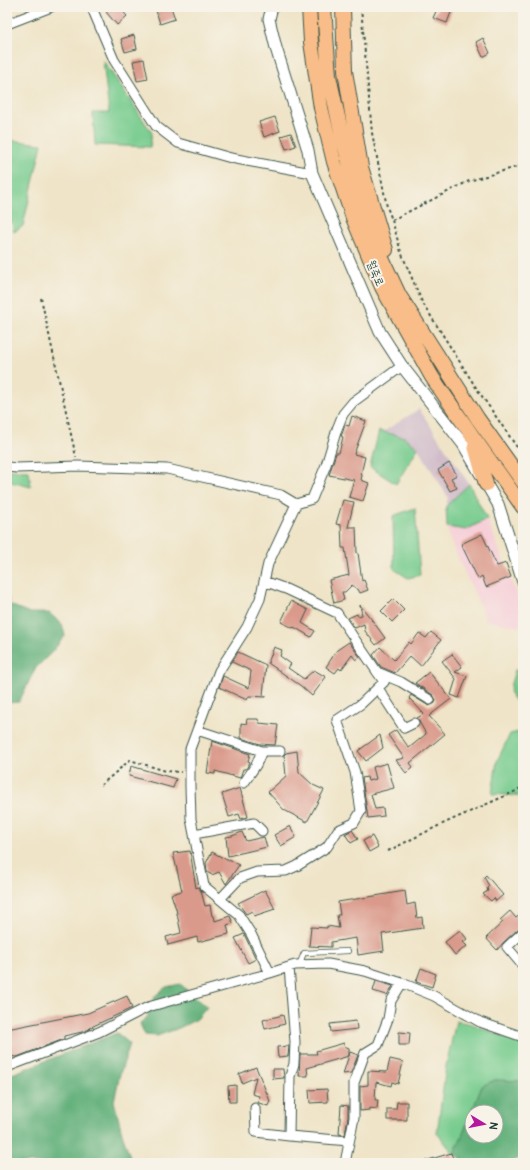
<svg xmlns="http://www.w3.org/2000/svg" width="530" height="1170" viewBox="0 0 530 1170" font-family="Pangolin,'Poor Story',sans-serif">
<rect width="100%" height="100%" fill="#f7f3e8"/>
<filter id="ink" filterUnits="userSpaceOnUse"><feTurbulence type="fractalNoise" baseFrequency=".025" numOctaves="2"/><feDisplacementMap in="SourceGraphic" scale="8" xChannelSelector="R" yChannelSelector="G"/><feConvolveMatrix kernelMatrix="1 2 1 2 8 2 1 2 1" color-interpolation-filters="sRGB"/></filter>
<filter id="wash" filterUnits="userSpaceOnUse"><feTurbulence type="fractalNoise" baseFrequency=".012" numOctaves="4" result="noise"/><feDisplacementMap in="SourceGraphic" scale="16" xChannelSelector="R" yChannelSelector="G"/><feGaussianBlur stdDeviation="0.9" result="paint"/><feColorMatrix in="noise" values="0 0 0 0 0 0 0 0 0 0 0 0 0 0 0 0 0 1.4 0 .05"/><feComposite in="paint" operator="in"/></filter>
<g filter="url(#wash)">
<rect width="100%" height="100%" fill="#efe4c7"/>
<path fill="#f6cfd8" d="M487 519 521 606V627L487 621 450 540 447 527 466 530Z"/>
<path fill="#d1bdca" d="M419 409 469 484 446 506 448 497 418 448 404 437 383 432Z"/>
<path fill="#78cc8f" stroke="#4c8462" d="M103 60 152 133 150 147 95 145 93 113H109Z
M7 82H9L8 140 42 144 23 226 14 232 7 205Z
M379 431 404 437 418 448 396 484 370 467Z
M7 470 29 471 31 487 7 481Z
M469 484 487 519 466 530 447 527 446 506Z
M415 508 420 575 408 578 394 569 393 516Z
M515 670H523V703L519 704C505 693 511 685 515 670Z
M523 731V796L492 794 497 761 510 734Z
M456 1021 472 1024 523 1045V1081L495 1080 482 1086 462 1136 454 1154 437 1133 446 1066Z"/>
<path fill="#62b07a" stroke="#407657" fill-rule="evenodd" d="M7 597H8L10 605 30 613H49L62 624 65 636 50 654 35 669 19 702 7 703Z
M180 984 207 1007 197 1019 179 1028 157 1036 145 1035 140 1024 148 1016 154 997 166 987Z
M117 1033 130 1044 120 1074 114 1101 122 1133 132 1163H7V1076Z
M523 1079V1154L512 1163H468L454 1154 462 1136 482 1086 495 1080 523 1081ZM472 1112H496V1136H472Z"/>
<g id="blocks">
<path fill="#da9a8b" d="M111 7H119L127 16 117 25 106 12Z
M155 7H171L175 19 160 24Z
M438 7H453L447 23 433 18Z
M134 35 137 49 125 52 121 39Z
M483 38 490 53 483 57 476 42Z
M144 59 148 79 137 81 133 61Z
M275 117 280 131 264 137 259 122Z
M291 133 296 146 286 149 281 136Z
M352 416 366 421 354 454 365 457 361 474 362 475 361 480 369 483 363 501 349 497 354 480 329 475 336 453H339L343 437 341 436 343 431 345 425 349 426Z
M449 463 457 475 451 478 457 488 450 491 438 470Z
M343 500 354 502 348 527H356L357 553H358L362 581 364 580 368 590 360 593 358 589H357L352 585 345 592H342L344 600 334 603 329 580 349 575 345 548H342L341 525 336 524Z
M482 534 497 566 506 563 511 577 486 587 482 576 478 579 461 544Z
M393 599 404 610 392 622 381 611Z
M291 601 308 610 302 623 315 631 311 637 294 627 293 628 281 622Z
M360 605 372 620 371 621 372 620 385 638 376 645 365 631 364 624 355 628 348 618 357 614 358 616 362 615Z
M431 632 441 640 421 666 410 656 395 673 381 667 373 655 380 647 394 660 409 642 411 644 419 633 426 638Z
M349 642 360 657 356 660 352 655 341 670 339 668 335 673 326 667 337 650Z
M274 647 282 650 280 656 291 664 288 668 304 679 314 670 326 677 312 696 301 686 268 663Z
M238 652 266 665 263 695 266 696V697L249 696 247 700 219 687 223 676 249 688 251 671 232 662Z
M452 654 462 667 455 672 467 676 459 698 451 695 456 679 442 661Z
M429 672 451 699 429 716 445 734 410 763 413 767 406 773 396 760 404 758 388 735 396 730 401 738H402L409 748 426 734 417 718 424 714 409 698 411 695 429 706 435 703 436 700 433 695 415 683Z
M247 719H258L259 723 278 725 275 745 260 744 241 738V723L246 724Z
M380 735 383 748 366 761 358 751Z
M212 741 250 754 248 761 250 762 249 764 246 769H243L240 778 215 771V774L207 773Z
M297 751 299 772 313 785 324 790 307 822 284 810 268 792 286 776 284 755 286 753Z
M387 763 394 788 371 794 375 809 383 808 384 816 368 818 362 778 367 777 368 781 376 779 373 767Z
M131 766 176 779 173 788 129 776Z
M240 788 248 817 241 819 239 814 229 817 222 794Z
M290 826 296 837 281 846 274 835Z
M352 830 358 839 351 843 345 834Z
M242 832 246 841 264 837 267 847 228 856 226 837 232 836Z
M372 836 378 847 369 852 363 841Z
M190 851 196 888 198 887 201 891 205 906 210 905 212 916H214L215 921 230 916 233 923 227 925 229 934 198 942 197 937 168 945 166 937 181 933 176 909 171 894 182 891 173 853Z
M212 852 229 861V859L239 865 226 884 219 872 212 875 207 872 206 863Z
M486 875 503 895 496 901 494 898 491 901 483 894 488 891 487 888 489 886 484 877Z
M265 890 275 909 254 916 252 911 246 914 238 903Z
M405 891 407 905 415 903 417 918 422 917 423 928 382 934 384 951 358 955 356 938 331 942V947L309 946 311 927 327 928V926L339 928 337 915H340L338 902Z
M510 911 516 918 523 912V926L519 928 503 943 497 950 486 938 503 922 500 920Z
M460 930 467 939 463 942 467 946 455 955 445 942Z
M244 934 256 959 248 963 235 938Z
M421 968 436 974 432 987 416 982Z
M376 981 393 986 387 995 373 991Z
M127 996 132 1008 89 1028 90 1029 82 1032 64 1036V1039L17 1057 7 1056V1029L88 1013Z
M283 1015 285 1024 265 1029 263 1020Z
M356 1021 357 1029 331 1032 330 1024Z
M399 1032 410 1033 409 1045H399Z
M344 1043V1046L349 1048V1056L307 1068 308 1076H299L300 1054H317L316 1051Z
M289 1046 288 1056 278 1057 277 1047Z
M350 1052 358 1055 351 1073 343 1074Z
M390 1059 403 1062 398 1084 392 1082 391 1086 376 1082 375 1100H378L377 1109 369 1108V1110L360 1111V1086L368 1085V1071L387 1072Z
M256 1067 270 1101 268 1106 259 1103H258L259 1096 252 1094 256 1077 242 1083 239 1074Z
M273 1069H283L284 1078 273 1079Z
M236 1085V1102H229L228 1086Z
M327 1089 328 1102 310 1103 309 1090Z
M397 1102H407V1120H387V1109H396Z
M341 1105 348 1106V1117L345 1135 339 1134Z
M451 1153 454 1161 449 1163H425V1161Z"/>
</g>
</g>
<g filter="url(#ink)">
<use href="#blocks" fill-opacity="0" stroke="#3e564a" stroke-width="1"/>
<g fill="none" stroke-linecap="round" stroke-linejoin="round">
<g stroke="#3e564a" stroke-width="6">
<path id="service" d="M299 965 304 953 348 951"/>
</g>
<g stroke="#3e564a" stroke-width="11">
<path id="minor" d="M91 7 92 8 114 60 156 126 178 143 231 158 312 173
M7 24 51 7
M7 467 17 468 78 466 167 469 281 495 296 504
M377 672 401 682 430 700
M378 688 404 728 414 723
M197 730 262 751H280
M244 783 256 765 262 751
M194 834 254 823 262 831
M220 899 240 878 257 872 286 871 297 866 327 847 338 830 354 823 361 811 355 772 337 720 361 704 384 682 337 613 286 589 264 581
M523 932 507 947 523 966
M289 967 295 1042 294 1064 290 1076 289 1136 349 1141
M270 973 251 934 239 915 204 886 191 819 190 786V749L219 671 247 627 260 599 268 564 296 504 312 499 326 465 337 429 343 414 353 402 402 366
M7 1067 99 1032 148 1007 270 973 295 965 328 964 365 971 402 983 434 996 480 1022 523 1037
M255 1108 256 1132 289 1136
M345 1163 354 1118V1083L365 1053 378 1045 388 1019 391 1001 402 983"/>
</g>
<g stroke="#3e564a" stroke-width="13">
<path id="tertiary" d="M272 7 269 19 276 48 308 150 312 173 380 332 402 366 463 444 498 504 523 582"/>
</g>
<g stroke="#3e564a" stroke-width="16">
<path id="primary" d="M309 7 311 42 321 108 334 162 353 218 382 287 432 377 473 437 523 507
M324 7 329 76 343 140 365 222 399 295 478 419 523 482
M343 7 345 71 361 167 386 250
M475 446 486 484"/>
</g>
<path stroke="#3e564a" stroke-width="2" stroke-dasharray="3 3" stroke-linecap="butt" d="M361 7 372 133 387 207 392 220 401 252 422 302 475 386 523 456
M392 220 469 181 523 165
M41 298 76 457
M101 785 130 760 166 771 181 772
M388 851 438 826 516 791 523 786"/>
<use href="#service" stroke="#fff" stroke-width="4.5"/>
<use href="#minor" stroke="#fff" stroke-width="9"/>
<use href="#tertiary" stroke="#fff" stroke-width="11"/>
<use href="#primary" stroke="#f8bd88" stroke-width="14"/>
</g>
</g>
<g text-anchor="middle" stroke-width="4" stroke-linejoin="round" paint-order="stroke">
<g font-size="11" fill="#1f3d34" stroke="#f7f3e8">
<text transform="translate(376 273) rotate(67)" y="4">월죽로</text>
</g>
</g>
<rect width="530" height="1170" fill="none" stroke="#f7f3e8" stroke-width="24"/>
<g transform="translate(484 1124) rotate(100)"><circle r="19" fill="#f7f3e8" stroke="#a1aaa0"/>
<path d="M0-3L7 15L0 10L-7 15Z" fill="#b5179e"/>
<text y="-6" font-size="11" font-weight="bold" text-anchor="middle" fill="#1f3d34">N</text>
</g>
</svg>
